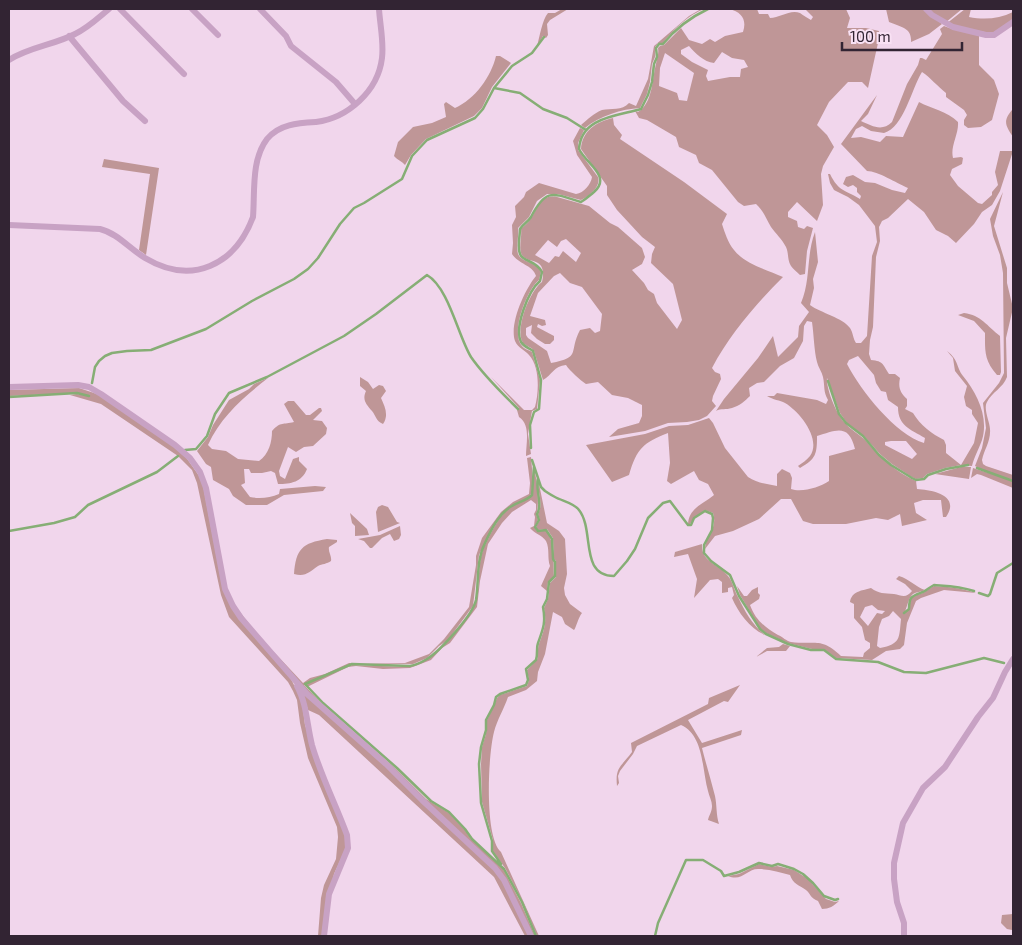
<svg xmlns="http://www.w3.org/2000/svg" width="1022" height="945" viewBox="0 0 1022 945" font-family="'Exo 2',sans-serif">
<rect width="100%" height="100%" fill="#f1d6ec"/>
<path fill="#bf9697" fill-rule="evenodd" d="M562 9H568L550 20 547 24 548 35 546 38 543 36 537 46C540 36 542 20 548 13H555Z
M701 9H705C689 14 673 30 663 43H658L655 47V57L652 64 650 82 647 94 640 108C622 109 599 116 585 128L581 125C587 120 594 113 602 110 611 108 622 111 629 103L636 106 648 79 654 46 689 16Z
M729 9H757L759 14H768L770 18C780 18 790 9 800 13 803 15 807 18 811 20L813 17 805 9H846L850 18 847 28H866L879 31 878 43 868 88 862 82H848L829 102 817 125 827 135 834 147 823 166 821 174 823 205 817 221 797 202 788 212V217L797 221 798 227 804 229 807 226 813 228 807 251 805 274 800 275C797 272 793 269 791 266 787 260 789 253 786 247 782 239 776 234 771 227 766 219 764 211 756 204L744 206 738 202 712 170 699 163 696 155 679 147 676 137 647 120 639 118 635 111 638 112C653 103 652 79 656 64 657 58 659 54 658 48L660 46 664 45 681 28 689 40 702 44 710 39 715 42 725 36 743 32C747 20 742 12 729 9ZM689 46C695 53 704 62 714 63L722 52 732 58 744 60 748 67 741 69 740 77H730L708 81 706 76 708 70 692 62 681 54V50ZM665 53 694 73 687 101 679 100 677 93 659 86 660 68Z
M886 9H923L942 24 929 34 911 42C912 27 900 27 889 22Z
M927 9H962L945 23Z
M965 9H971L969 17C984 20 999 19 1013 12V21L994 34 946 24Z
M944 26 952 29 979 35V65L994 80 999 94 992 120 981 127 968 128 964 125V120L967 115 964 110 946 97V93C937 86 931 78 922 72 911 90 904 127 884 133L871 131 862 126 856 129 851 138 861 137 880 142 886 136 903 137 919 102C932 109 947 111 958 122 959 134 950 146 953 158L961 157 963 158 962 164 952 169 950 175 958 186 978 203 982 204 992 195V192L998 185 995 172 1000 151H1013L1000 191 992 205 982 212 974 224 956 243 948 236 936 230 924 212 908 199 888 218 882 221 879 227 880 241 876 257 873 327 870 340 869 354 871 360C884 361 883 365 889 374H895L900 378C898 387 900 393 907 399V406L905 409 913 413C920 425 932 434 944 440L946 445V453L961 465 974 443 978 423 972 414V410L966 406 964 397 967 386 955 371 953 358 947 351C959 360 956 367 963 376 977 393 989 417 982 440 979 449 974 457 972 466L961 465 945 468 927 474 923 478 916 479 912 477 892 464 880 454 864 436 847 423 840 413 827 378C826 389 837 416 846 424 851 430 859 434 864 439 879 456 895 472 916 481L917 489C932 490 961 495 946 517H943L941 500H923L914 503 916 513 927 520 902 526 900 514 888 520 876 518 846 524H813L803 521 791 499H781L759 519 733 531 715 536 705 549C705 536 718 530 713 513L705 510 694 518 690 524H688C689 508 703 504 714 495L708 484 699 480 694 471 671 484 667 481 670 463 668 433C643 443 637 448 629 475L612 482 586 445 645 434 669 426 688 425 709 418 713 423 725 448 748 477C757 483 767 484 777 486V474L782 469 790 473 792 478 791 489C802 493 820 487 829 481V456L855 449C849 423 836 430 817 436 817 454 816 459 800 468L798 466C802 463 807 460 810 456 822 439 799 411 785 403 780 400 773 400 767 396H774L777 393 817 400 826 404 828 400C823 391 825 386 823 377 822 372 818 367 817 362 814 350 814 336 812 322L807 321 804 326 803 341 794 358 780 366 764 382 757 383 749 388 750 396C745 401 739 406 732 408 726 410 721 408 716 411L724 399 758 358 773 336 778 357 798 337 799 326 809 312 801 303C811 280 806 255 815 232L818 262 813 279 814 288 810 305C821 313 843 318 850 328 853 332 853 339 856 343H861L867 336 872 256 877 242 875 226 859 205 848 197 834 190 830 183 828 174H830C839 192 844 189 860 199L861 196 857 192V188L853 185 848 187 843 184 846 177 853 175 865 182 875 183 892 190 905 193 908 188C896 183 878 171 867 171L841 144 877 95 868 114 861 121C872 126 882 132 892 122L907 84 918 65 920 58H922L926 60 942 34 940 29ZM858 356 874 375 876 383 881 391 886 392 888 400 898 407C898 426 910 429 925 438L924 443C895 434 861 391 847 364L849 360ZM891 441H906L917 454 912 459 885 445V442Z
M496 56H500L511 63 492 87 482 108 474 116 426 139 411 155 405 165C402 161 397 160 394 156L398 142 413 127 432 123 446 117 444 104 446 102 455 108C475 99 491 77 496 56Z
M1012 110H1013V137C1005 125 1003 121 1012 110Z
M613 118 614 125 622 135 620 139 684 182 727 214 722 224C725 233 728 243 734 250 745 264 767 270 783 277 756 304 730 334 712 368L715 372 720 374 721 379 713 396 712 401 716 406 707 416 699 420 687 422 668 423 645 431 609 437 618 429 639 423 642 416V405L628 398 612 395 598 382 586 384C580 380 570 371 566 365 554 366 552 375 543 380L534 351C531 346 524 346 522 341 516 326 530 291 542 282 548 254 526 266 521 253 519 247 522 236 521 229 524 226 528 223 530 220 538 209 540 194 557 197L589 206 610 223 618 227 642 248 645 257 642 264 632 270 644 283 648 290 654 294 657 303 677 329 682 320 673 284 651 263 652 254 655 247 642 237 617 210 607 195V186L581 149C582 131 596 122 613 118ZM566 239 581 253 576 262 563 251 559 257 555 256 549 263 535 255 548 240 557 247 561 241ZM560 273 570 283 582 287 602 314 600 331 595 333 590 328 580 330C568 353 582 357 551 363L547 351 528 338 526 335V328L532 325 531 333 537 339 545 344H550L554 340V336L537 327 538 324 542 326 546 325 545 320 530 316 538 293 554 276Z
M580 128 584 130 578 143V150L598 177C601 187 589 196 581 200L558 194H547L537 201 529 217 518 228C519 236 516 247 518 254 522 263 535 261 541 272L539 280C527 289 510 333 522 346 524 349 529 350 532 352L540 380 537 409 532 411 528 434 531 454 526 456C526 443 531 425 519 417L517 410 519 408 491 377 524 410H532L535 407C539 392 540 367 529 355 525 350 518 348 515 341 509 324 525 289 536 276 533 265 518 264 512 254L513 243 512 225 516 217 515 206 524 197 526 192 539 183 576 194C584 193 591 184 592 177L577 155 573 141Z
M104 159 159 168 146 255 139 250 150 174 102 167Z
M1003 192 994 226 1007 268V283L1013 308 1006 338 1007 377C1003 388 992 392 987 402 983 409 990 422 990 429 991 441 984 450 982 460L983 464 986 466 1013 475V480L987 472 975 466 982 448 986 428 983 403 999 383 1004 373 1003 273 1000 255 993 236 990 219Z
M964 313C981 315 987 326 1000 336L1001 372 1000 375H997C984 360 985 351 985 333L974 321 958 315Z
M360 377 368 382 373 389 379 385 383 386 386 391 381 398C385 407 389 415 383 424 376 421 376 416 372 411 366 404 362 400 366 391L360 386Z
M268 378C244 397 221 416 208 445L212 449 226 451 238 459 259 461C269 454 272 442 272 431 281 421 283 425 294 422L284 404 288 401H294L306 415H310L319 408H321L322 411 313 420 322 421 327 428 326 434 313 446 304 447 296 452 288 447 279 471 280 476 285 479 293 459 299 457V461L307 469C302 482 291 484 278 484L275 473 271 471 262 473H251L249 469H244L245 483 241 485 250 497C259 499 270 498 279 494L280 489 315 486 326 487 323 491 284 495 267 505H246L233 496 229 489 213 480 211 467 206 464 197 451 208 437 213 425 229 400 249 389 254 384Z
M79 388 100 395 183 453 202 480 223 590 290 677 302 701 305 725 345 836 346 848 334 874 322 936H318L321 898 324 885 336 859 338 837 337 827 308 758 300 723 297 700 293 691 288 682 229 617 221 595 197 483 192 470 178 456 101 404 70 395 77 394 89 396 77 393 9 396V390Z
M531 457 533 480 531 494 529 497 509 507 492 528 479 555 473 606 448 640 439 646 427 658 413 664 352 663 304 685 322 704 396 769 426 799 449 813 464 829 471 839 503 869 521 903 535 936H532L505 880 308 693 273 651 303 683 310 678 325 674 349 663H405L429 654 444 639 469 607 476 565V556L482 538 501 512 513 502 529 494 530 483 527 458Z
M961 467H971L969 479 935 474Z
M973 468 1013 481V488L981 475 977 474 971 478Z
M534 470C537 476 540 508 536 514L538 520 534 527 537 531H546C556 543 553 562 554 576L548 582 547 591 541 586 550 566C547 558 550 549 546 541 542 535 535 534 530 528L534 526 535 517 534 514 536 510V504L531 500 512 512 502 523 488 544 480 581 477 607 450 643 442 648 431 660 410 668 383 669 356 666 348 667 307 687 306 686 308 683 352 665 410 667C433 660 450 641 464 622 468 616 474 610 476 602 481 583 476 562 486 543 492 531 500 513 513 506 519 502 527 501 532 495Z
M538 479 547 523 559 531 565 539 567 574 564 588 565 595 570 604 582 613C578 618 576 628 574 630L565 624 562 617 553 612 545 654 538 672 537 681 526 690 508 697C504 709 497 720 494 732 488 755 484 837 501 852L539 936H537L523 902 505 868 493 851V840L482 802 481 764 482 747 486 734 487 720 494 706 497 698 500 695 527 686 529 680 527 670 537 660C539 655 537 649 539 644 544 630 547 623 544 608L548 599 550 583 556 577V561L554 559 553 538 547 529 538 530 536 527 540 520 538 514C544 504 537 491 538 479Z
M382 505 388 507 397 522 400 523 378 532 376 512 378 507Z
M350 513 367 529 369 535 355 536V526L352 523Z
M400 526 401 535 399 539 394 541 390 534 382 538 372 548H370L364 541 358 539 380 535Z
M327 539 337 540V542L329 547C328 552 332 556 331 561 327 564 322 564 318 566 309 572 306 577 294 574 296 549 302 543 327 539Z
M702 544C701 562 719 564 728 576 733 582 734 590 738 597 744 610 753 626 765 635 750 629 738 612 732 598L734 595 732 587 728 588V592L722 593V582L718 579 710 580 694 598 697 579 688 554 674 557 675 552Z
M899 576C909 579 916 587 925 590 921 592 916 592 913 594 908 598 907 609 904 613L909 609C910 596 912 597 923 593 927 591 930 588 934 586 949 587 961 588 976 593L944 590 921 598 916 601 907 623 904 645 900 649 886 651 872 660 836 658 824 649H812L788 643 766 633 760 628 740 595 737 586 744 596H747L752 590 758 587V593L760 595 759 599 750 605C755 619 764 627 778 635 783 637 786 641 791 642 816 645 821 637 841 656L863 657 864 653 870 648V643L865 640 862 627 854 618V604L850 602C852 591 861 591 871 588 879 594 884 593 894 594 901 595 906 599 912 591L905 584 896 579ZM872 605 878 610 885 611 882 614 877 613 868 626 860 617 865 607ZM893 611 901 619C899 638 901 644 880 648L877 646 879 627 882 619 889 616Z
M783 644 790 646 786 651H767L756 657 767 648 779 647Z
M740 685 728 702 724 701 688 720 702 743 742 730 741 735 702 748C706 764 711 780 715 796 717 805 716 815 719 824L708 820C709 815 712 812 712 806 712 801 709 796 708 791 702 770 704 735 681 725L637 746 633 754 620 771 618 776 619 783 617 786C615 767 621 767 632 752L631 743 708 704 709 698Z
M302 690 384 765 499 875 529 936H525L494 877 319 715 308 710Z
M759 864 772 867 777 866 794 870 808 879 826 899 835 902 839 901C834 906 829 909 822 909L818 901C810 898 811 894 806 890 799 885 793 884 790 875 780 872 769 869 758 869 747 869 742 882 728 876L739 874Z
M1013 914V936H1012V930L1007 929 1001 923 1002 915Z"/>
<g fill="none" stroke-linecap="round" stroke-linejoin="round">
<path stroke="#86ae75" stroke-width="2.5" d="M494 88 520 93 543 109 567 118 586 130
M828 381 839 414 846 423 863 436 879 455 891 465 912 478 916 480 924 479 928 475 946 469 968 465
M92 383 95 367 99 361 105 356 112 353 127 351 151 350 206 329 252 301 294 279 308 269 318 258 340 224 354 208 364 203 402 179 412 156 427 140 475 118 483 109 494 88 512 66 532 53 544 37
M9 397 77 393 89 396
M531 448 530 425 534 412 539 409 541 380 533 351C529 348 524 347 521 342 514 328 528 291 540 281L542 272C536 260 523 262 520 254 517 247 520 236 520 229 523 224 528 222 531 217 546 188 552 193 581 202 586 199 589 196 594 192 612 176 586 164 579 149 581 117 617 116 641 109L648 95 652 82 654 64 657 57 656 48 659 44H663C675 29 691 17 708 9
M185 450 196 449 207 436 215 414 229 393 267 377 344 336 376 314 427 275C449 288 458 336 471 357 484 376 502 393 518 409
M532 460 541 487 545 491C548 493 551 495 555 497 562 501 574 503 579 510 595 530 579 576 614 576L627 561 635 549 648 518 663 503 670 501 688 525H691L694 518 705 511 712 514 713 518 712 530 704 545V553L711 561 730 575 739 596 755 621 760 629 766 634 788 644 811 650H824L836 659 878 662 904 672 926 673 984 658 1004 663
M534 466 532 495C526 501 518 502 512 506 499 513 491 530 485 543 476 561 479 581 476 600 473 615 440 651 427 659 422 662 416 665 410 666L352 664 305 684 323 703 397 768 431 801 449 812 465 829 472 839 504 869 522 902 536 936
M977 468 1013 481
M9 531 54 523 75 517 88 505 157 472 178 456
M979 593 988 596 990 594 997 573 1013 563
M904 613 909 609C909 596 912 596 923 592 927 590 930 587 934 585 948 586 959 586 974 591
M501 864 492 851V841L481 803 479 764 481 747 486 730V720L494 705 496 697 500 694 526 685 528 680 526 669 536 660C538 654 536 648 538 643 543 629 546 623 543 607L547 599 549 582 555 576V562L553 559 552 539 546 530 538 531 535 527 539 520 537 514C543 504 535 490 538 478
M655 936 658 923 686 860H703L721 871 724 876 739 872 759 863 772 866 778 864 794 869 803 874 813 883 824 896 835 900 838 899"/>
<path stroke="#c8a2c4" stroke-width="6" d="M120 9 184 74
M192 9 218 35
M260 9 286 36 291 46 336 82 355 104
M926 9 932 15 953 27 986 35H994L1013 22
M69 36 123 101 145 121
M9 60C29 47 54 45 75 34 88 28 98 18 109 9
M9 225 100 229C117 233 130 249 145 258 192 286 235 265 253 217 255 192 251 160 267 139 279 124 298 123 316 122 348 118 378 91 382 58 384 42 380 25 379 9
M9 387 78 385 89 387 101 394 175 445 190 458 200 472 206 488 225 589 233 606 241 618 307 694 386 764 422 800 495 868 504 880 531 936
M297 686C307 704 307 726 312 745 321 776 336 805 347 835L348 848 329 894 324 936
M904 936V923L897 902 894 879V863L903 823 923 788 945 767 978 717 993 698 1005 672 1013 659"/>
</g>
<rect width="1022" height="945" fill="none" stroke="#322433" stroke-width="20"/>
<path d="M842 42v8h120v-8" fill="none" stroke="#322433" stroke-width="2.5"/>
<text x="850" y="42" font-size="15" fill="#322433" stroke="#f9e1f4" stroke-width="4" paint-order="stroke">100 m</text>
</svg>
